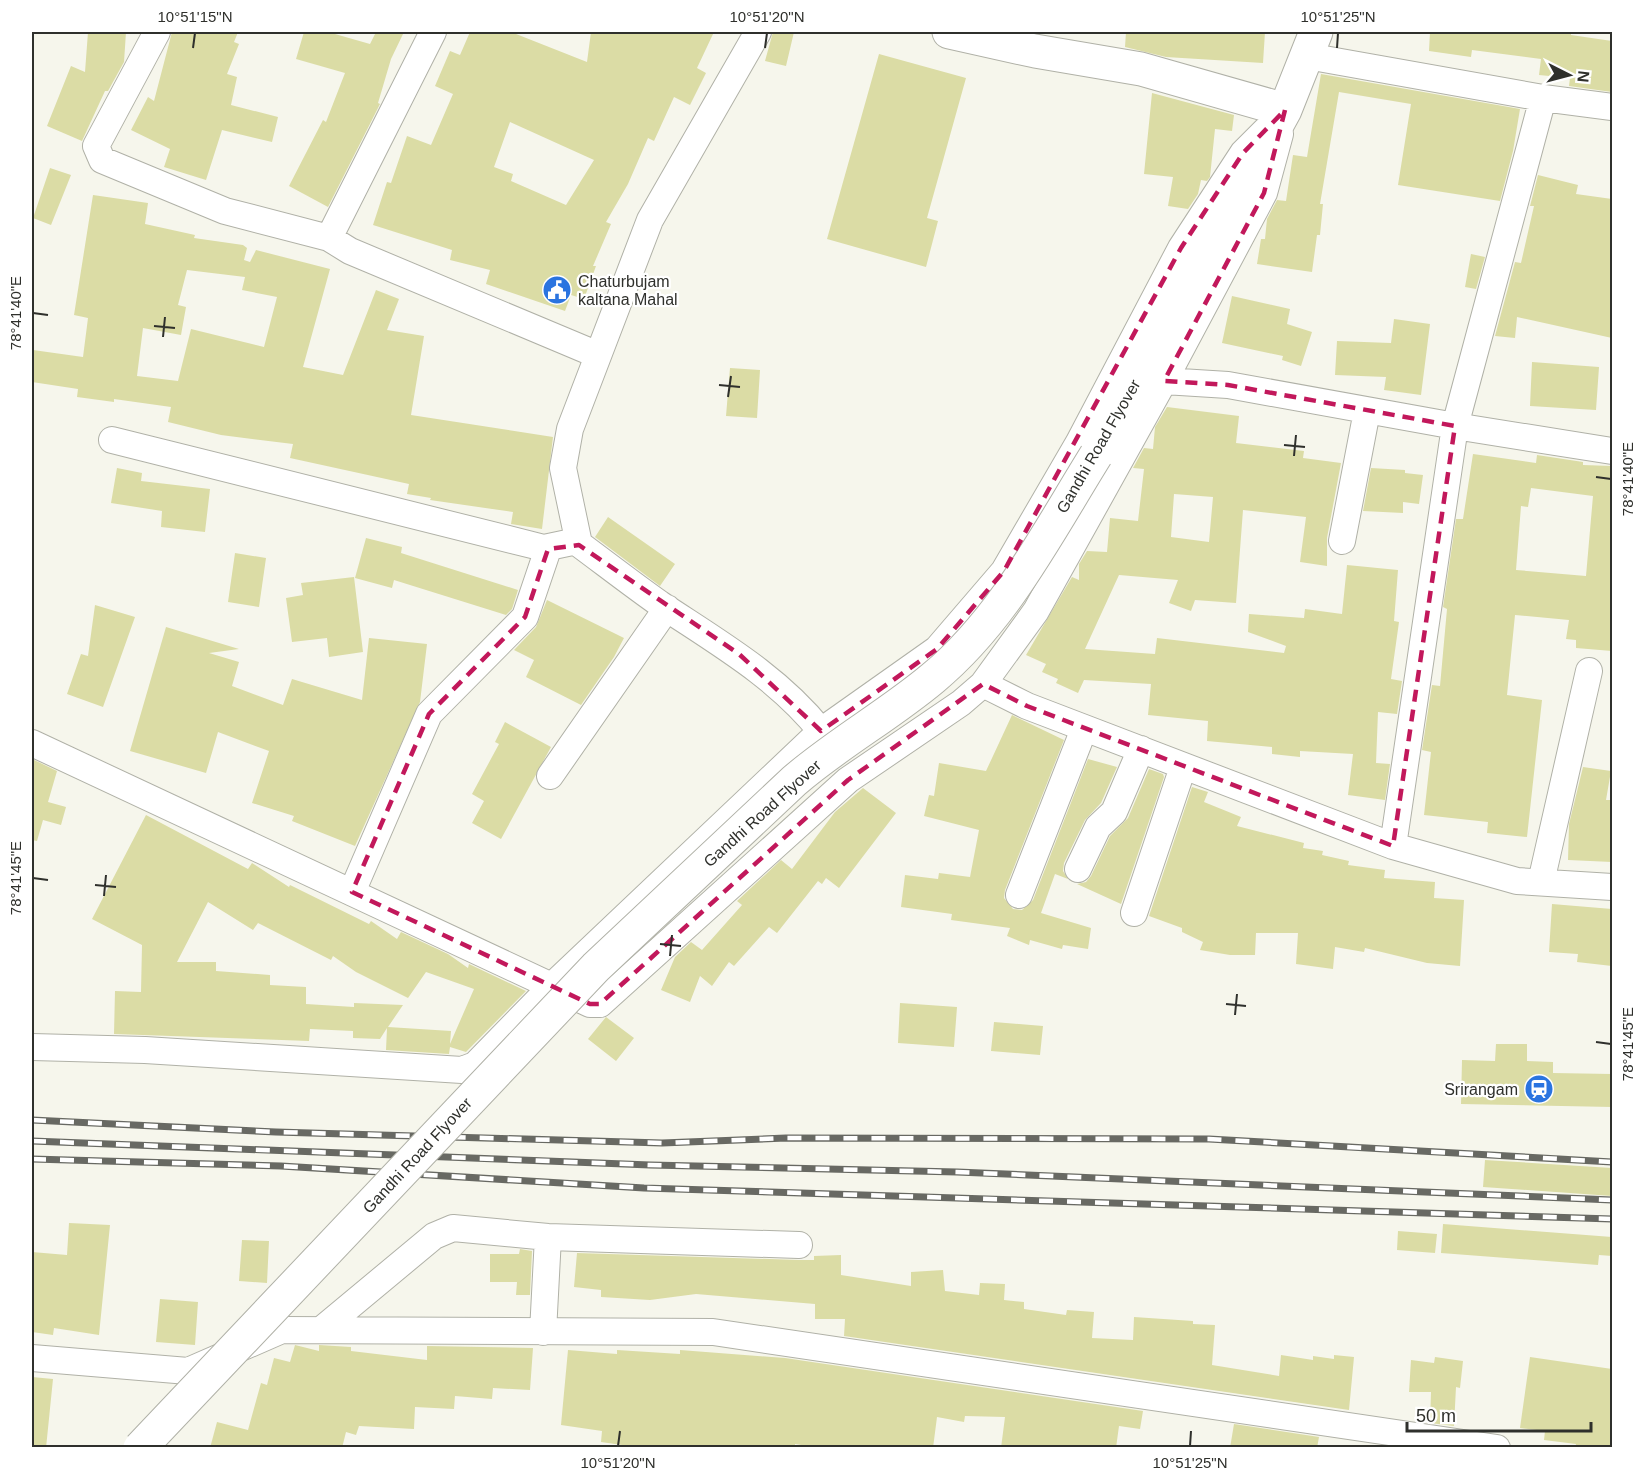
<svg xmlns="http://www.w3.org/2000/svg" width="1644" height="1479" viewBox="0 0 1644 1479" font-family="Arial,sans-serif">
<rect width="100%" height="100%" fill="#f6f6ec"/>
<path fill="#dbdca5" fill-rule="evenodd" d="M88 32H126L124 62 108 91H105L82 141 47 126 71 66 85 72Z
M172 32H238L234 42 239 44 227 74 237 77 231 105 278 117 272 142 222 130 206 180 164 167 170 149 131 130 148 97 154 101Z
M304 32H328L370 44 376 32H404L391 59 378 103 380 104 328 207 289 186 323 120 326 122 345 73 296 59Z
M470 32H511L587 62 591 32H714L697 68 706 73 690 105 674 97 654 141 648 138 628 184 606 222 611 224 593 266H596L584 299 571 295 565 311 486 284 490 270 450 260 452 250 373 225 387 182 391 183 407 136 431 145 453 94 435 86 450 51 460 55ZM510 122 594 160 566 205 511 181 513 174 494 167Z
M773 32H794L786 66 765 61Z
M1126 32H1265L1263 63 1166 57 1125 47Z
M1430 32H1571V35L1612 41V92L1569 86 1570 78 1539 75 1541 59 1472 50 1471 57 1429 51Z
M879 54 966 78 927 218 938 221 926 267 827 239Z
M1321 74 1520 109 1513 151 1500 201 1398 185 1411 104 1339 92 1320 204H1323L1320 235H1317L1312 272 1257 264 1261 239H1265L1267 219 1277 200 1286 201 1293 155 1307 157Z
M1152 93 1234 115 1232 131 1215 129 1210 177 1207 181 1201 180 1198 194 1188 209 1168 206 1173 177 1144 174Z
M50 168 71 175 51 225 33 218Z
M1538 175 1578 185 1576 194 1612 199V338L1517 317 1515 338 1495 336 1515 262 1521 263 1534 206H1530Z
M93 195 148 203 145 224 195 235 194 238 243 245 247 248 244 260 250 262 256 250 330 269 303 367 343 375 376 290 399 299 387 330 424 336 411 415 553 437 542 529 511 524 513 512 430 500 431 498 407 494 409 484 290 458 293 444 221 435 168 422 171 407 114 399V402L77 397 78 389 32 382 33 350 83 357 88 318 74 315ZM187 270 245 277 242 290 277 297 264 347 191 329 178 381 137 376 143 328 181 335 186 307 178 305Z
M1471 254 1485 257 1476 289 1465 287Z
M1232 296 1290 309 1287 324 1312 332 1301 366 1282 360 1283 356 1222 343Z
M1394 319 1430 324 1421 395 1384 390 1386 377 1335 375 1337 341 1391 343Z
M1532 362 1599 367 1596 410 1530 406Z
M730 368 760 370 757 418 726 416Z
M1167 407 1239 416 1236 443 1304 451 1303 458 1341 463 1327 538V566L1300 562 1306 517 1243 510 1236 603 1195 600 1191 611 1169 603 1178 580 1119 575 1085 649 1155 654 1157 638 1284 653 1286 646 1248 632 1249 614 1304 618 1305 609 1342 614 1347 565 1398 570 1394 621 1399 622 1391 679 1402 681 1397 714 1378 712 1376 763 1390 764 1385 800 1348 795 1353 754 1300 751V757L1272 754V747L1207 741 1208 721 1148 715 1151 684 1084 680 1078 693 1056 683 1058 679 1042 672 1046 664 1026 655 1072 577 1079 580V564L1087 551 1107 552 1110 518 1138 521 1144 469 1133 468 1144 448 1153 449 1155 427ZM1174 494 1213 497 1209 542 1171 537Z
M1473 454 1536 463 1537 455 1583 462V465L1612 466V651L1576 648V640L1566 639 1569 620 1515 615 1507 695 1542 700 1527 837 1487 833 1488 822 1424 815 1431 752 1422 750 1432 685 1440 686 1447 609 1443 607 1456 519H1463ZM1531 488 1593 496 1586 576 1516 570 1521 506 1528 507Z
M117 468 142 473 141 481 210 489 205 532 161 527 162 511 111 503Z
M1371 468 1405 470V473L1423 475 1419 504 1403 502V513L1363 511Z
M608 517 675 564 660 586 595 537Z
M366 538 402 547 401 553 518 590 512 609 506 615 394 580 392 588 355 578Z
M235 553 266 558 259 607 228 602Z
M354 577 363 652 329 657 327 638 292 642 286 598 303 595 301 583Z
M547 600 624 638 614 657 581 705 526 677 534 660 514 650 536 627Z
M95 605 135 617 103 707 67 694 81 654 88 656Z
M166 627 239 649 209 653 239 662 232 686 283 705 292 679 362 700 369 638 427 644 420 702 355 846 292 821 294 816 252 803 269 751 218 732 206 773 130 751Z
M1012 715 1064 740 1005 890 1004 898 1013 909 1022 910 1033 900 1088 759 1117 767 1101 803 1085 820 1064 863 1063 871 1068 879 1055 874 1041 913 1091 928 1088 949 1063 945 1062 949 1030 940 1029 945 1007 936 1010 928 951 920 952 914 901 907 905 875 938 879 939 873 970 877 979 830 924 816 929 795 934 796 939 763 986 771Z
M505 722 551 747 501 839 472 823 484 801 472 794 499 744 495 742Z
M32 759 57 771 48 802 66 807 61 825 43 820 37 841 32 840Z
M1583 767 1611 771 1606 800H1612V862L1568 860 1569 824Z
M1149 769 1163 774 1164 777 1121 904 1077 884 1086 882 1091 876 1110 836 1128 818Z
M1192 787 1208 792 1204 802 1241 817 1237 826 1304 843 1303 848 1323 851 1322 855 1349 861 1348 865 1385 870 1384 878 1435 882 1434 898 1464 900 1460 966 1427 963 1365 948 1364 952 1335 947 1333 969 1296 964 1298 933H1256L1255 955H1230L1200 950 1203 942 1182 932V928L1149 916Z
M863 788 896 813 839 888 826 878 822 884 818 881 777 933 769 927 734 966 729 962 712 986 700 976 690 1002 661 990 675 957 691 942 702 950 742 905 737 901 781 860 792 869 835 812Z
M146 815 248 869 252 863 289 887 290 885 369 924 371 921 397 939 401 932 448 954 468 968 469 964 526 991 466 1052 450 1047 449 1054 386 1050 387 1028 380 1039 353 1038V1031L310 1029 309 1041 114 1034 115 991 141 992 142 945 92 919ZM208 902 253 930 258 923 331 960 333 956 356 972 408 998 426 972 474 989 450 1044 451 1031 388 1027 403 1005 354 1003V1007L306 1004V987L270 985V975L216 971V962H177Z
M1552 904 1612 909V966L1577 962 1578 954 1549 952Z
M900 1003 957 1007 954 1047 898 1043Z
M606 1017 634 1038 616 1061 588 1039Z
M994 1022 1043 1026 1040 1055 991 1051Z
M1496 1044H1527V1061L1553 1062V1073L1612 1074V1107L1461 1104 1462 1060 1495 1061Z
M1485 1160 1612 1168V1196L1483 1187Z
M69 1223 110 1225 99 1335 54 1328 53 1335 32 1332V1252L67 1255Z
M1443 1224 1612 1237V1256L1599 1255 1598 1265 1441 1253Z
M1398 1231 1437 1234 1435 1253 1397 1250Z
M242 1240 269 1241 267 1283 239 1281Z
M520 1249 532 1251 530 1295H516L517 1282H490V1254H519Z
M577 1253 799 1260H814V1256L841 1255V1275L911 1286V1272L943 1270 945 1291 979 1295 980 1283 1005 1284 1004 1300 1024 1302V1309L1066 1315 1067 1310 1094 1312 1092 1338 1133 1340 1134 1317 1193 1321V1324L1215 1325 1212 1365 1279 1376 1281 1355 1313 1360V1356L1334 1359V1355L1354 1357 1349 1410 844 1336 845 1319H815V1304L696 1294 650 1300 601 1297V1290L574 1287Z
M160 1299 198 1302 195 1345 156 1342Z
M295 1345 319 1351V1345L351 1347V1351L427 1360V1346L533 1348 530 1390 493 1388 492 1399 455 1396 454 1409 415 1407 414 1429 359 1426 356 1435 346 1432 342 1448H210L217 1422 248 1430 261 1383 267 1385 274 1358 290 1362Z
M568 1350 617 1354V1350L680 1354V1350L785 1358 1143 1411 1140 1429 1119 1426 1116 1448H1001L1005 1417 965 1416 964 1422 937 1417 933 1448H820L795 1444V1448H643L601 1442 602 1431 561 1425Z
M1435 1357 1463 1361 1460 1388 1456 1387 1454 1426 1430 1423 1431 1392H1409L1411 1360 1434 1363Z
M1530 1357 1612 1369V1448H1575L1576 1444 1544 1440 1545 1431 1520 1428Z
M32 1377 53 1379 46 1448H32Z
M1234 1424 1319 1437 1317 1448H1230Z"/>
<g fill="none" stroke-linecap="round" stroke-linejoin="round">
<g stroke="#b0b1a7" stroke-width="28">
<path id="street" d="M157 32 96 146 102 160 225 211 329 238
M433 32 329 238 350 251 598 355
M758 32 650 220 570 429 563 468 579 544C606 564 633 585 660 604 717 642 777 676 821 731
M1307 56 1543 98 1612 107
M1164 381 1228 385 1455 426 1612 451
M112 440 544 548 577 541
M1342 541 1367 411
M983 684 1027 706 1393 846 1517 881 1612 887
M32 743 590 1004H600L848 780 961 703 983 684 1036 611 1164 381 1264 193 1280 134
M550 776 667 608
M1393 846 1455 426 1543 98
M1078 869 1098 827 1114 812 1141 749
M1541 882 1589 671
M352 892 429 714 525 617 548 549
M1019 895 1084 729
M1134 913 1183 767
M32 1047 145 1050 462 1070 475 1065 553 985 821 731 937 649 1004 571 1079 442 1181 248 1243 153 1266 130
M321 1330 434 1236 453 1228 548 1237 799 1245
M543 1332 548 1237
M32 1358 188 1371 282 1330 713 1332 1497 1448"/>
</g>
<g stroke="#b0b1a7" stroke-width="35">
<path id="secondary" d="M949 32 1035 51 1141 69 1285 110
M1096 455 1285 110 1316 32"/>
</g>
<use href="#street" stroke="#fff" stroke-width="26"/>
<use href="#secondary" stroke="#fff" stroke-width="33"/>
<g stroke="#686963" stroke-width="7">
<path id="rail" d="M32 1120 276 1132 662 1143 786 1138 1209 1139 1612 1162
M32 1141 650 1165 957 1172 1612 1200
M32 1159 281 1166 644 1188 1612 1219"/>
</g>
<use href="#rail" stroke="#fff" stroke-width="4.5" stroke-dasharray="14" stroke-linecap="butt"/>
<g stroke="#b0b1a7" stroke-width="35" stroke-linecap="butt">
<path id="secondary-bridge" d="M140 1448 596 967 794 781C838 743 889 715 933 678 1004 619 1048 532 1096 455"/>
</g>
<use href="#secondary-bridge" stroke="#fff" stroke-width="33"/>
</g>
<path fill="none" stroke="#c2185b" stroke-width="4.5" stroke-dasharray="12 8" stroke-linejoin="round" d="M1285 110 1264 193 1164 381 1228 385 1455 426 1393 846 1027 706 983 684 848 780 600 1004H590L352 892 429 714 525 617 548 549 579 545 739 654 821 731 937 649 1004 571 1181 248 1243 153Z"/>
<path fill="none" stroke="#2f302c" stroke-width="2" d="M193 48 195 33M765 48 767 33M1337 48 1338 33M33 313 48 315M154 326 175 328M163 337 165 317M719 385 740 387M728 397 731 376M1284 445 1305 447M1294 456 1296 435M1596 477 1611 479M33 878 48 880M95 885 116 887M104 896 106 875M660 944 681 946M670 956 672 935M1226 1004 1246 1006M1235 1015 1237 994M1596 1042 1611 1044M618 1446 620 1431M1190 1446 1191 1431"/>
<defs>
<g id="civic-disc" transform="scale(1.5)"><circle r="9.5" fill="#2a74e0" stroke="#fff"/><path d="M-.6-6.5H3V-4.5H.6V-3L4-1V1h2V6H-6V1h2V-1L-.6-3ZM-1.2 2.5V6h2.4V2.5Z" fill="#fff"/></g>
<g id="station-disc" transform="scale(1.5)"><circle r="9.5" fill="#2a74e0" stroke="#fff"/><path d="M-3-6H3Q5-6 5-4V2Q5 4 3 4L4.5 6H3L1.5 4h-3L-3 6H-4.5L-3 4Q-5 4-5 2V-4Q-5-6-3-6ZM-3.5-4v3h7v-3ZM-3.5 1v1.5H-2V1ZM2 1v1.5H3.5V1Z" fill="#fff"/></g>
</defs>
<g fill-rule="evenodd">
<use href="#civic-disc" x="557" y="290"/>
<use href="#station-disc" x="1539" y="1089"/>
</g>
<g text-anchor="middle" stroke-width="4.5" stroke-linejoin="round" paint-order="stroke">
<g font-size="16" fill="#2f302c" stroke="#fff" text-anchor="start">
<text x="578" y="287">Chaturbujam<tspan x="578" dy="18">kaltana Mahal</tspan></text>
<text x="1518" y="1095" text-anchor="end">Srirangam</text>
</g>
<g font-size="16" fill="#2f302c" stroke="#fff">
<text transform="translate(1098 446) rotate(-60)" y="6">Gandhi Road Flyover</text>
<text transform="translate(762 813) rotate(-42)" y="6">Gandhi Road Flyover</text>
<text transform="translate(417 1155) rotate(-47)" y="6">Gandhi Road Flyover</text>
</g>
</g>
<rect width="1644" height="1479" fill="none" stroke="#ffffff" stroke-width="66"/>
<g transform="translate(1569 75) rotate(96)" stroke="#ffffff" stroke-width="4.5" paint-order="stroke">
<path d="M0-4.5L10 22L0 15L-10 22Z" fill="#2f302c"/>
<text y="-9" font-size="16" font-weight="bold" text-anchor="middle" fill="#2f302c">N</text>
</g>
<path d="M1407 1422v9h184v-9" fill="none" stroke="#2f302c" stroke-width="3"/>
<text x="1416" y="1422" font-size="18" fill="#2f302c" stroke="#ffffff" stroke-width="4.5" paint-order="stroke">50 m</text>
<rect x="33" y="33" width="1578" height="1413" fill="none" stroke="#2f302c" stroke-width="2"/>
<g font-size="15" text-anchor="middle" fill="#2f302c">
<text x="195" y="22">10°51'15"N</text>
<text x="767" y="22">10°51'20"N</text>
<text x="1338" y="22">10°51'25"N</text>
<text transform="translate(16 313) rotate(-90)" y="5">78°41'40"E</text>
<text transform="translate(1628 479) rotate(-90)" y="5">78°41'40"E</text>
<text transform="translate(16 878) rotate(-90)" y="5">78°41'45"E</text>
<text transform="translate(1628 1044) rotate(-90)" y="5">78°41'45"E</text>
<text x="618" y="1468">10°51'20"N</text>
<text x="1190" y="1468">10°51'25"N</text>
</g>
</svg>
